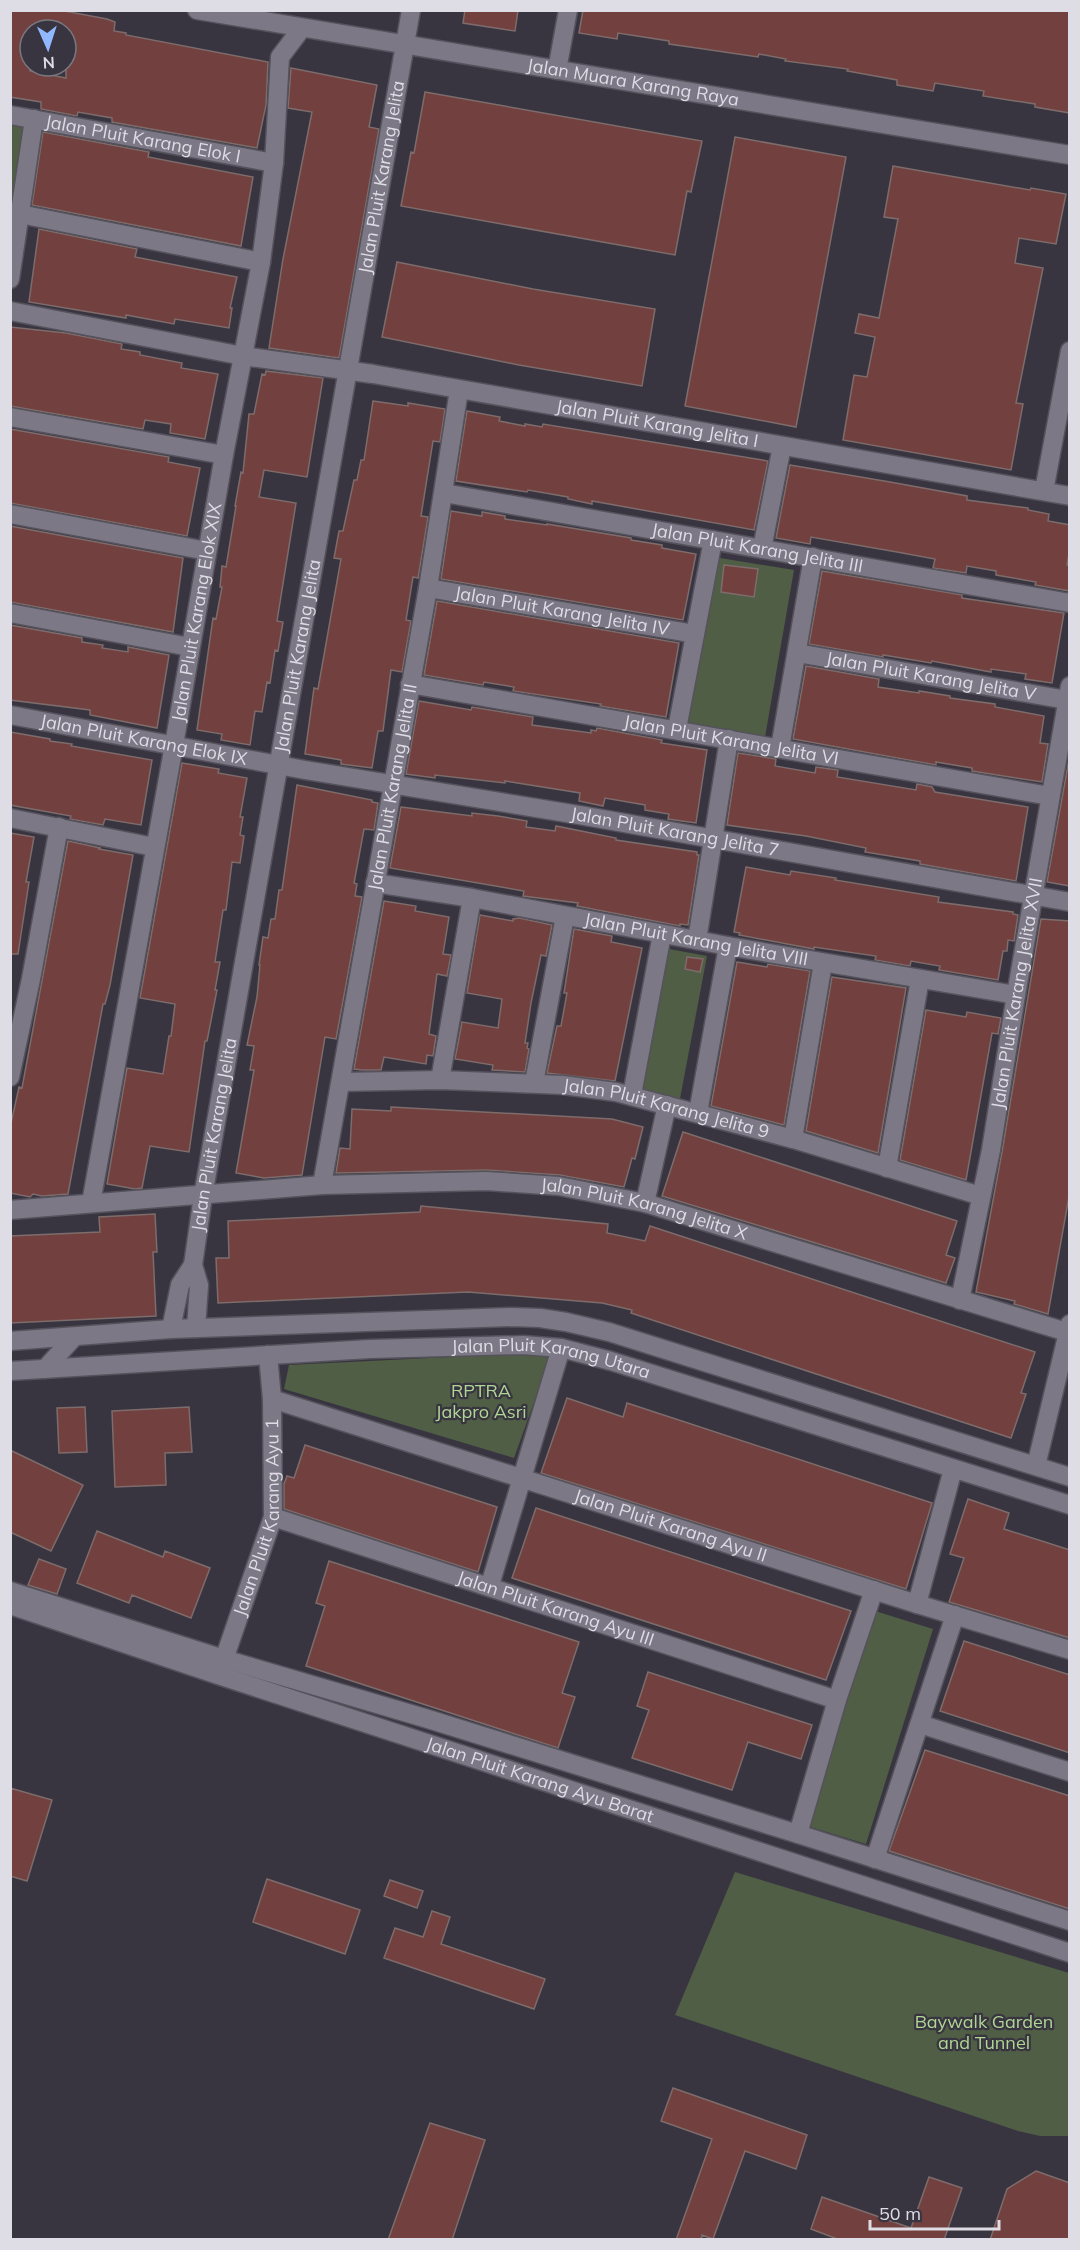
<svg xmlns="http://www.w3.org/2000/svg" width="1080" height="2250" viewBox="0 0 1080 2250" font-family="Mulish,sans-serif">
<rect width="100%" height="100%" fill="#383541"/>
<path fill="#4f5e45" d="M11 124 26 127 11 234Z
M714 557 794 570 765 737 685 723Z
M653 946 707 956 679 1104 625 1094Z
M552 1352 514 1458 284 1389 289 1365Z
M875 1611 933 1629 866 1844 807 1826Z
M735 1872 1069 1973V2136H1040L1018 2131 675 2015Z"/>
<path fill="#72403f" stroke="#7d6c6b" stroke-width="1.5" fill-rule="evenodd" d="M10 10H59L107 19 115 22 114 31 126 33V35L268 62 266 105 257 148 112 122V118L78 112 77 116 41 109V102L10 97ZM30 30H66V78L30 71Z
M465 10H518L515 31 463 23Z
M583 10H1070V113L1035 107V104L983 96 984 91 935 83 933 91 897 85V80L847 71 848 69 785 61 786 59 759 54 758 57 697 48 669 44V41L618 33 617 39 579 33Z
M291 68 377 85 369 127 379 129 339 358 269 348 283 259 312 112 288 108Z
M425 92 702 141 691 192 687 191 675 255 401 206 411 152 414 153Z
M43 132 149 152 148 157 253 177 241 246 32 205Z
M735 137 846 157 796 427 685 406Z
M893 166 1030 190 1031 188 1066 194 1056 244 1019 238 1015 263 1043 268 1016 403 1023 404 1011 470 843 440 854 375 867 377 875 337 855 333 859 314 879 318 898 219 884 217Z
M39 229 137 249 135 257 237 277 230 308H232L229 328 175 319 174 324 126 315V318L29 302Z
M397 262 533 289 655 309 642 386 519 365 382 337Z
M10 327 66 333 122 344 121 349 140 352V355L182 363 181 368 218 374 205 439 170 433 171 424 145 420 143 429 10 406Z
M266 371 323 378 307 477 264 470 259 497 296 503 277 621 283 622 278 651 275 650 270 683 267 682 262 712 255 711 250 745 221 740 222 734 197 730 213 618 216 619 222 587H220L222 566 226 567 236 506H235L241 472 243 473 249 414H254L262 374 265 375Z
M373 401 408 406V403L445 409 440 442 433 441 421 516 428 517 418 578 413 577 406 620 411 621 402 672 391 670 383 731H378L372 768 341 764V760L305 754 314 688 318 689 341 559 334 558 339 531H343L354 480H357L361 460H364Z
M467 411 500 417 499 421 525 426V424L542 427 543 424 768 461 754 530 592 501V504L568 499V497L528 490 527 492 456 481Z
M10 429 169 457 168 462 200 468 187 536 10 503Z
M790 465 890 482 967 496V500L1028 508V510L1049 514 1048 521 1070 525V548L1067 565 1070 566V591L1035 585 1036 582 996 575V571L967 566 966 573 933 568 935 559 897 552 811 537 810 544 776 538Z
M451 511 482 516V512L505 516V519L547 525V524L631 538V540L662 545V548L696 554 683 620 441 579Z
M10 526 183 558 173 632 10 602Z
M724 565 758 569 754 597 721 592Z
M822 571 962 595V598L1064 613 1052 683 1025 679 1026 674 991 669V672L932 661 931 663 883 655V657L809 644Z
M437 601 679 643 666 717 600 706 601 704 513 691 514 687 484 682 483 685 424 675Z
M10 625 82 638V642L103 645 102 648 128 652V647L169 655 157 728 90 715V710L10 700Z
M806 666 879 679 878 687 919 693V691L950 696V698L995 704V707L1044 716 1040 743 1048 744 1042 782 972 771V768L936 762V765L793 739Z
M419 701 471 710 472 707 533 717 532 725 591 733V730L596 731 597 728 662 740 661 743 707 750 696 823 668 819 669 814 645 810V805L605 798 603 806 579 801 580 793 505 781V783L435 775V778L406 774Z
M10 732 50 739V741L72 744 71 746 152 760 141 825 105 819 103 825 70 819 71 816 10 805Z
M738 753 776 759 775 766 815 773 816 767 838 770 837 777 916 790 917 784 932 787 935 792 1028 807 1016 881 920 864V861L865 852 866 848 806 836 727 825Z
M1070 754V886L1047 882Z
M182 763 219 769 218 773 247 778 240 817H243L240 835 244 836 240 863 232 862 226 910H223L215 962H220L215 990H217L207 1041H205L189 1152 150 1146 142 1188 135 1189 107 1184 127 1068 163 1074 169 1036H171L175 1004 140 998Z
M297 785 372 800V802L378 803 374 830 364 829 354 883 357 884 355 896 362 897 336 1039 325 1037 302 1175 264 1178 236 1173 254 1070H250L254 1046 247 1045 257 997 260 965H259L263 937 268 938 271 919H275L279 890H282Z
M401 807 472 816V813L498 816 527 821 526 827 555 831 556 826 616 838V840L697 852V855H699L688 925 680 924V926L577 906 578 903 523 896 524 891 390 868Z
M10 833 34 837 26 882H29L18 954H10Z
M68 841 100 848 99 849 133 855 110 985 105 1004H103L68 1194 42 1196 33 1194 30 1197 10 1193V1128L19 1087 22 1088Z
M746 867 790 875 791 871 836 878 835 880 939 897 938 902 1013 912V914L1018 915 1014 941 1008 940 1007 951H1003L998 980 939 970 940 966 911 961 910 966 875 960 876 956 814 947V949L739 935 740 933 734 932Z
M384 901 416 906 415 911 449 917 443 954 451 955 447 976 437 974 429 1034 436 1036 433 1056 427 1055 426 1064 384 1057 381 1070H362L354 1069Z
M480 915 513 921V919L519 918 552 925 546 956 541 955 531 1003 525 1043H528L527 1048 529 1049 525 1072 492 1070 493 1065 455 1059 462 1022 498 1028 502 999 467 993Z
M1041 919 1070 921V1191L1048 1314 1014 1304 1015 1301 976 1292 1002 1152Z
M574 929 612 936 611 942 642 948 615 1081 547 1073 557 1026H561L567 993H564Z
M687 957 703 959 700 972 685 969Z
M737 962 767 967 768 964 810 971 784 1125 711 1106Z
M832 977 906 988 878 1153 806 1131Z
M926 1010 966 1017 967 1012 1001 1018 998 1034 992 1033 966 1180 900 1160Z
M391 1107 612 1119 643 1127 635 1159 632 1158 624 1187 560 1175 487 1170 336 1173 340 1148 350 1149 352 1109 391 1111Z
M683 1132 957 1221 946 1255 955 1258 946 1283 662 1196Z
M421 1206 608 1224 607 1233 645 1241 650 1226 1035 1352 1021 1393 1026 1394 1011 1438 631 1313 632 1310 602 1303 468 1292 218 1303 216 1258H229L228 1221 420 1212Z
M155 1214 157 1252H153L156 1316 10 1323V1236L100 1232 99 1217Z
M567 1398 623 1417 627 1403 932 1503 906 1589 541 1473Z
M85 1407 87 1452 59 1453 57 1408Z
M189 1407 192 1452 165 1453 166 1485 115 1487 112 1411Z
M305 1445 497 1507 478 1572 284 1509V1484L287 1476 294 1478Z
M10 1450 83 1485 51 1551 10 1532Z
M968 1499 1009 1513 1004 1529 1070 1550V1638L949 1602 964 1558 950 1554Z
M536 1508 851 1611 826 1680 512 1578Z
M97 1531 163 1557 165 1551 210 1568 191 1618 132 1595 129 1603 77 1583Z
M39 1559 66 1569 57 1594 28 1585Z
M329 1561 579 1642 562 1693 575 1697 558 1748 306 1666 325 1606 316 1603Z
M964 1641 1070 1675V1753L940 1711Z
M648 1672 812 1725 801 1759 748 1742 732 1790 632 1758 649 1710 637 1706Z
M925 1750 1070 1796V1909L889 1851Z
M10 1788 52 1800 27 1881 10 1876Z
M267 1879 360 1910 345 1954 253 1922Z
M390 1880 423 1891 417 1908 384 1896Z
M432 1911 450 1917 441 1944 545 1979 534 2009 384 1958 395 1928 423 1937Z
M673 2088 807 2135 796 2169 745 2151 713 2239 702 2235 701 2240H676L712 2139 661 2121Z
M430 2123 485 2140 452 2240H388Z
M1036 2171 1070 2183V2240H990L1007 2189Z
M929 2177 962 2188 944 2240H840L811 2229 822 2197 911 2228Z"/>
<g fill="none" stroke-linecap="round" stroke-linejoin="round">
<g stroke="#55525c" stroke-width="21">
<g id="minor">
<path id="s1" d="M197 10 1070 155"/>
<path d="M557 70 568 10"/>
<path id="s2" d="M10 115 274 163"/>
<path d="M20 214 261 262"/>
<path d="M10 279 34 119"/>
<path id="s3" d="M10 311 243 356 373 374 1070 496"/>
<path d="M10 417 224 455"/>
<path d="M1044 491 1070 351"/>
<path id="s4" d="M444 493 1070 603"/>
<path d="M10 514 207 551"/>
<path d="M762 549 782 446"/>
<path id="s5" d="M428 588 695 634"/>
<path d="M10 613 190 647"/>
<path id="s6" d="M797 653 1067 700"/>
<path id="s7" d="M410 684 1050 796"/>
<path id="s8" d="M10 715 305 770 585 816 1070 902"/>
<path d="M677 729 713 540"/>
<path d="M780 748 813 557"/>
<path d="M10 818 154 847"/>
<path id="s9" d="M375 883 472 898 728 946 1016 995"/>
<path d="M697 940 729 739"/>
<path d="M10 1077 31 979 59 827"/>
<path d="M440 1080 472 898"/>
<path id="s10" d="M342 1082 440 1080 563 1085 616 1092 793 1139 981 1196"/>
<path d="M534 1083 565 916"/>
<path d="M632 1095 662 934"/>
<path d="M698 1113 728 946"/>
<path d="M793 1139 823 963"/>
<path d="M887 1168 920 979"/>
<path id="s11" d="M322 1185 428 588 459 390"/>
<path id="s12" d="M91 1203 174 745 224 455 261 262 274 163 280 57 302 28"/>
<path d="M645 1203 667 1105"/>
<path id="s13" d="M10 1210 322 1185 486 1181 559 1186 645 1203 1070 1333"/>
<path id="s14" d="M960 1300 991 1150 1016 995 1070 686"/>
<path id="s15" d="M196 1328 199 1285 193 1265 203 1196 411 10"/>
<path d="M171 1329 180 1285 193 1265"/>
<path d="M10 1341 171 1329 512 1317 540 1318 566 1322 609 1332 1070 1477"/>
<path d="M45 1369 74 1337"/>
<path id="s16" d="M10 1371 370 1349 523 1345 561 1348 611 1361 1070 1505"/>
<path id="s17" d="M272 1399 917 1604 1070 1650"/>
<path d="M1036 1466 1070 1324"/>
<path id="s18" d="M273 1517 837 1700"/>
<path d="M490 1585 561 1348"/>
<path d="M10 1591 224 1659 428 1719 798 1834 1070 1921"/>
<path d="M917 1604 953 1469"/>
<path id="s19" d="M10 1605 218 1675 1070 1953"/>
<path id="s20" d="M220 1671 273 1517 272 1399 268 1355"/>
<path d="M920 1724 1070 1772"/>
<path d="M798 1834 837 1700 874 1590"/>
<path d="M875 1859 955 1615"/>
</g>
</g>
<use href="#minor" stroke="#7c7886" stroke-width="18"/>
</g>
<g text-anchor="middle" stroke-width="4.5" stroke-linejoin="round" paint-order="stroke">
<g font-size="18" fill="#dedce4" stroke="#383541">
<text dy="6" stroke="none"><textPath href="#s1" startOffset="442">Jalan Muara Karang Raya</textPath></text>
<text dy="6" stroke="none"><textPath href="#s2" startOffset="135">Jalan Pluit Karang Elok I</textPath></text>
<text dy="6" stroke="none"><textPath href="#s15" startOffset="1168">Jalan Pluit Karang Jelita</textPath></text>
<text dy="6" stroke="none"><textPath href="#s3" startOffset="657">Jalan Pluit Karang Jelita I</textPath></text>
<text dy="6" stroke="none"><textPath href="#s4" startOffset="318">Jalan Pluit Karang Jelita III</textPath></text>
<text dy="6" stroke="none"><textPath href="#s5" startOffset="136">Jalan Pluit Karang Jelita IV</textPath></text>
<text dy="6" stroke="none"><textPath href="#s12" startOffset="600">Jalan Pluit Karang Elok XIX</textPath></text>
<text dy="6" stroke="none"><textPath href="#s15" startOffset="682">Jalan Pluit Karang Jelita</textPath></text>
<text dy="6" stroke="none"><textPath href="#s6" startOffset="136">Jalan Pluit Karang Jelita V</textPath></text>
<text dy="6" stroke="none"><textPath href="#s7" startOffset="326">Jalan Pluit Karang Jelita VI</textPath></text>
<text dy="6" stroke="none"><textPath href="#s8" startOffset="136">Jalan Pluit Karang Elok IX</textPath></text>
<text dy="6" stroke="none"><textPath href="#s11" startOffset="404">Jalan Pluit Karang Jelita II</textPath></text>
<text dy="6" stroke="none"><textPath href="#s8" startOffset="675">Jalan Pluit Karang Jelita 7</textPath></text>
<text dy="6" stroke="none"><textPath href="#s9" startOffset="326">Jalan Pluit Karang Jelita VIII</textPath></text>
<text dy="6" stroke="none"><textPath href="#s14" startOffset="312">Jalan Pluit Karang Jelita XVII</textPath></text>
<text dy="6" stroke="none"><textPath href="#s10" startOffset="327">Jalan Pluit Karang Jelita 9</textPath></text>
<text dy="6" stroke="none"><textPath href="#s15" startOffset="196">Jalan Pluit Karang Jelita</textPath></text>
<text dy="6" stroke="none"><textPath href="#s13" startOffset="638">Jalan Pluit Karang Jelita X</textPath></text>
<text dy="6" stroke="none"><textPath href="#s16" startOffset="543">Jalan Pluit Karang Utara</textPath></text>
<text dy="6" stroke="none"><textPath href="#s20" startOffset="160">Jalan Pluit Karang Ayu 1</textPath></text>
<text dy="6" stroke="none"><textPath href="#s17" startOffset="418">Jalan Pluit Karang Ayu II</textPath></text>
<text dy="6" stroke="none"><textPath href="#s18" startOffset="297">Jalan Pluit Karang Ayu III</textPath></text>
<text dy="6" stroke="none"><textPath href="#s19" startOffset="558">Jalan Pluit Karang Ayu Barat</textPath></text>
</g>
<g font-size="18" fill="#b0d693" stroke="#383541">
<text x="481" y="1397">RPTRA<tspan x="481" dy="21">Jakpro Asri</tspan></text>
<text x="984" y="2028">Baywalk Garden<tspan x="984" dy="21">and Tunnel</tspan></text>
</g>
</g>
<rect width="1080" height="2250" fill="none" stroke="#dedce4" stroke-width="24"/>
<g transform="translate(48 48) rotate(177)"><circle r="28" fill="#383541" stroke="#7a7882" stroke-width="1.5"/>
<path d="M0-4.5L10 22L0 15L-10 22Z" fill="#91b8fd"/>
<text y="-9" font-size="16" font-weight="bold" text-anchor="middle" fill="#dedce4">N</text>
</g>
<path d="M870 2220v9h129v-9" fill="none" stroke="#dedce4" stroke-width="3"/>
<text x="879" y="2220" font-size="18" fill="#dedce4" stroke="#383541" stroke-width="4.5" paint-order="stroke">50 m</text>
</svg>
